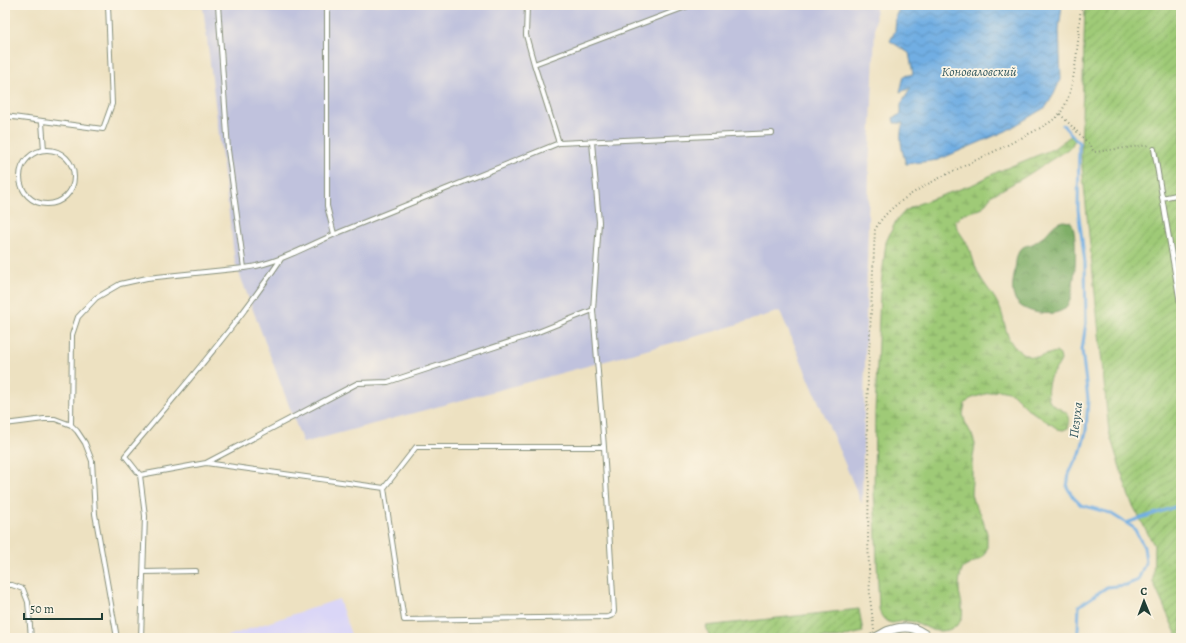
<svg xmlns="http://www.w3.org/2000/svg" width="1186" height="643" viewBox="0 0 1186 643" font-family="Alegreya,serif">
<defs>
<pattern id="forest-crowns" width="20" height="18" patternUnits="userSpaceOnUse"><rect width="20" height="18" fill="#7fae68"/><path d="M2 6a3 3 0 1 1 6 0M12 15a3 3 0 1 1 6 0" fill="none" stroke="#678f56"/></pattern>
<pattern id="wetland-marsh" width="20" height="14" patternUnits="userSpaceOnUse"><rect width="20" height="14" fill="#9fca77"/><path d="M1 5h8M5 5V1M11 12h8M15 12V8" fill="none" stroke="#81a562"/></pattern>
<pattern id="garden-furrows" width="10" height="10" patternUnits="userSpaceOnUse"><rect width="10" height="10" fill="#9fca77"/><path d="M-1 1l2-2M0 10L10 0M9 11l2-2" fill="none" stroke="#81a562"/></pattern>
<pattern id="water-waves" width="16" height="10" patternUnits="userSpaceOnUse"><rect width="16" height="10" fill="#71aee3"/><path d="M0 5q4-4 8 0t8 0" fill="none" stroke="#5c8fb9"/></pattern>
</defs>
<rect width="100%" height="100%" fill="#fcf5e5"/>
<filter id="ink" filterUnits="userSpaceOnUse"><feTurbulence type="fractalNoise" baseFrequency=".025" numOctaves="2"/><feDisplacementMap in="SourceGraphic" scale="8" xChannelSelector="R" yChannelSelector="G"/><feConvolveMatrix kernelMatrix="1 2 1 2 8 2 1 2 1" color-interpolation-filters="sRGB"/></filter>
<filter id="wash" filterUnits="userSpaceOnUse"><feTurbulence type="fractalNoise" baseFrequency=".012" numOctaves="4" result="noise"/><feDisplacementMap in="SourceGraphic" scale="16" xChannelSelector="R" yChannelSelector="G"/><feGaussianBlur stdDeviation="0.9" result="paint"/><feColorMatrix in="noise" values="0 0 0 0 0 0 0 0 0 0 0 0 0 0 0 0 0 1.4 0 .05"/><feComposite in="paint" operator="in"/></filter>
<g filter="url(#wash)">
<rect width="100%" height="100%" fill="#ede1c1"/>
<path fill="#dad6f7" d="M339 599 352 638H222Z"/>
<path fill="#c0c2dd" d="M133 5H876L869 174 862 504 780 311 716 331 303 443 235 262 203 7Z"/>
<path fill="url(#forest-crowns)" stroke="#4f764e" d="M1063 221 1071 222C1077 231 1076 266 1074 277 1072 287 1073 302 1064 309 1053 318 1021 313 1015 299 1010 290 1014 278 1015 269 1016 262 1016 254 1021 249 1024 245 1028 246 1032 244 1035 243 1037 241 1040 239 1049 234 1052 223 1063 221Z"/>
<path fill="url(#wetland-marsh)" stroke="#5f8456" d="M1072 135 1075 139 1071 147 1023 178 992 195 981 209 962 214 955 222C957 231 964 237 968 246 973 255 974 266 979 275 985 286 994 295 999 306 1006 320 1004 340 1018 350 1034 362 1039 356 1056 352L1060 355 1061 360C1058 368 1051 373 1049 381 1047 389 1046 400 1053 405 1062 411 1074 412 1068 428L1063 430 1058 429 1028 409 1012 393 999 390 975 397 970 399 965 404 963 414 965 422 972 435 975 444 972 464V481L971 494 973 501 981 514 985 527 987 533V549L982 558 963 568C960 574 959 581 959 589 959 595 962 601 962 607 965 623 954 631 939 631 927 631 920 620 904 621 900 621 896 623 892 623 884 622 880 615 879 608L874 491 875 413 880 293 886 242 896 221 905 211 918 204 974 184 997 172 1053 149Z"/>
<path fill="url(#garden-furrows)" stroke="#5f8456" d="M1085 5H1181V638H1178L1153 582 1154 545 1130 500 1109 432 1081 156Z
M859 609 863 632 838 638H710L706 626Z"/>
<path fill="url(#water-waves)" stroke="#48768c" d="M901 5H1062L1059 30 1061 78 1054 94 1046 107 1006 131 938 160 906 164C902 151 898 136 903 123H894L893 118 901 114V104L911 88 900 92 904 76 913 74 909 53 890 41 895 31 896 15Z"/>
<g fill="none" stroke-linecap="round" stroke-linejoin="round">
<path stroke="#71aee3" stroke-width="3" d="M1063 125 1079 143 1078 209 1085 263 1086 323 1082 350 1088 399 1086 431 1080 454 1074 463 1069 474 1067 487 1073 497 1081 505 1110 513 1134 528 1144 547 1146 561 1138 580 1126 585 1107 587 1079 606 1078 631 1080 638
M1126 523 1181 505"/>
</g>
</g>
<g filter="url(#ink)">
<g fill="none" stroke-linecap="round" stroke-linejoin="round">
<g stroke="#868f7a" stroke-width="6">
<path id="service" d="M218 5 228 150 244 268C278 264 309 245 340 232 413 202 486 173 559 143L534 64 526 35 527 5
M327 5V206L334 234
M534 64 691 5
M5 116 103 129 112 104 108 5
M42 122 44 150
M559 143 772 133
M1154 149 1181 309
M20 177a27 27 0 1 1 54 0a27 27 0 1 1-54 0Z
M1162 198 1181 194
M5 424 44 419H55L71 425 77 431 85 443 92 461 95 514 117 638
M71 425 72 335 78 317 96 298 120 284 147 278 244 268
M206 463 358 383 388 382 528 336 593 310
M140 475 206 463 384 488 416 447H604
M140 475 125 456C179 392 234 329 281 259
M140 475 145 516 141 638
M384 488 404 620 608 617 613 615 614 611 604 447 593 310 599 222 592 142
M144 572 196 571
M5 585H12L23 589 28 602 31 638"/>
</g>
<g stroke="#868f7a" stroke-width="10">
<path id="minor" d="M873 638C879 637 883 633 888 631 904 625 916 626 929 638"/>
</g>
<path stroke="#868f7a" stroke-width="2" stroke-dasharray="1 3" stroke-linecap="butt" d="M1060 114 1088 143 1094 152 1149 145
M874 630 870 598 868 538 869 468 867 427 868 374 875 230C889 199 946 175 976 160 992 153 1007 145 1023 137 1034 131 1053 123 1061 112 1077 89 1078 34 1081 5"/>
<use href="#service" stroke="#fff" stroke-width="4"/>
<use href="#minor" stroke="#fff" stroke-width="8"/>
</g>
</g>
<g text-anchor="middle" stroke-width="3.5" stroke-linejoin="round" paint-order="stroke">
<g font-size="13" font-style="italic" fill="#345960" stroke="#fcf5e5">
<text x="979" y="76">Коноваловский</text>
<text transform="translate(1075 420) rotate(-83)" y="5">Пезуха</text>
</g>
</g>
<rect width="1186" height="643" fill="none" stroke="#fcf5e5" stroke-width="20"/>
<g transform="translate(1144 601) rotate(359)" stroke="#fcf5e5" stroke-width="3" paint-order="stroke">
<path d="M0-3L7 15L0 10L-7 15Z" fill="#1f3d34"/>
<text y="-6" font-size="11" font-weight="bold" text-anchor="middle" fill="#1f3d34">С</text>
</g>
<path d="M24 613v6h78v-6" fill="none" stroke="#1f3d34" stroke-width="2"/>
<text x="30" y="613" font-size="12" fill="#1f3d34" stroke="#fcf5e5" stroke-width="3" paint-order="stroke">50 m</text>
</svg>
